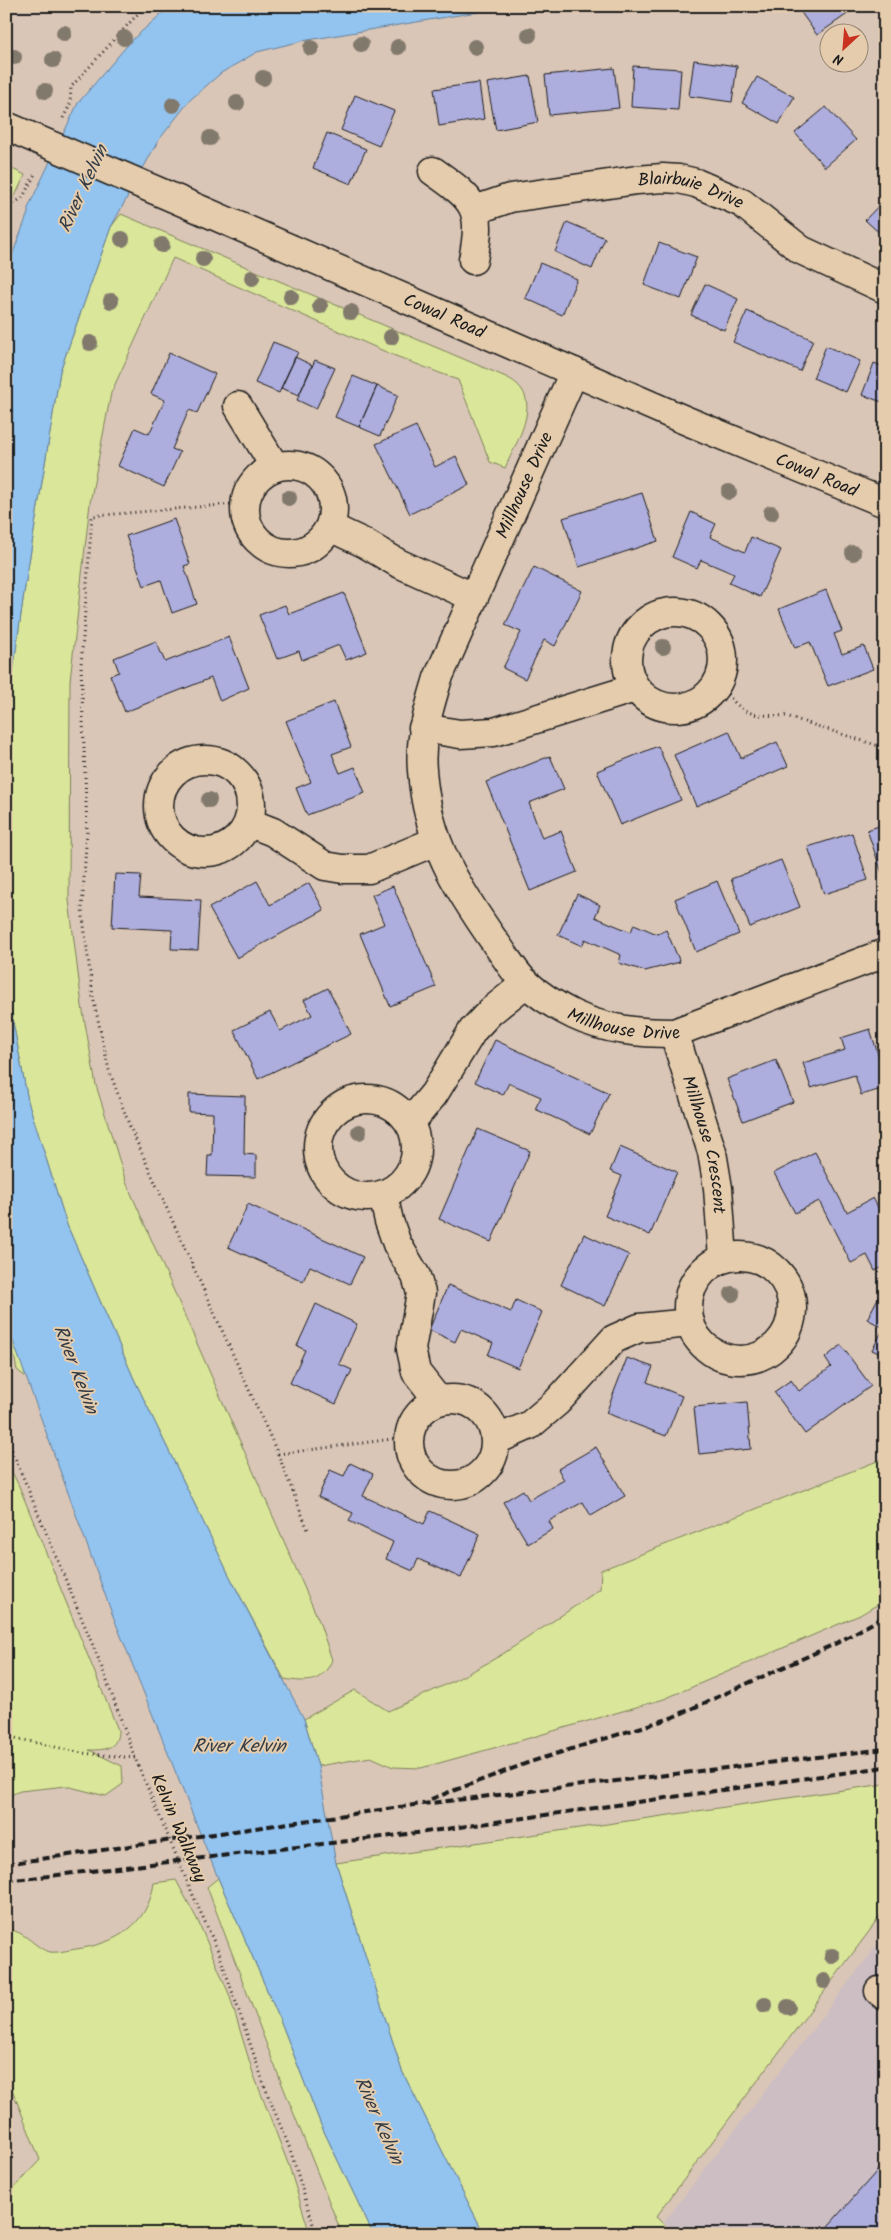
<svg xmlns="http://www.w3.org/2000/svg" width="891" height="2240" viewBox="0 0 891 2240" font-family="Kalam,sans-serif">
<rect width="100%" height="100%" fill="#dac6b7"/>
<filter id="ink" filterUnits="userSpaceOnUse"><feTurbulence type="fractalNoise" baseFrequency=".02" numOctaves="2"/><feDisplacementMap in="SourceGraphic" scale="10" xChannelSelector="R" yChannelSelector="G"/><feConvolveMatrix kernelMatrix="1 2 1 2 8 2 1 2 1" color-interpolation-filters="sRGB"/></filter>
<g filter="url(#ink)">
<path fill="#ccbec3" d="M885 1935V2234H678L664 2222Z"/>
<path fill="#dae699" stroke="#7b815a" d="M6 166 25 175 15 196 6 204Z
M121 214 506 377C547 396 517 440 505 468L490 462 458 380 393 355 173 258 111 393 90 503 70 681 69 900 82 1006 96 1085 126 1182 319 1621 332 1660C322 1683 308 1683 284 1679L228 1573 134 1379 67 1225 28 1101 6 985V721L24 593 60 371 111 227Z
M6 1322 27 1378 17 1370 15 1360 6 1343Z
M885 1458V1600L860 1615 664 1699 519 1741 421 1768 393 1767 371 1757 318 1766 304 1719 355 1690 388 1711C426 1694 465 1677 501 1655 534 1634 567 1612 600 1589L601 1570Z
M6 1460 19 1486 118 1730C118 1750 103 1750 89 1750L122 1766 123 1784 106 1796 66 1786 20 1791 6 1797Z
M885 1784V1910L656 2217 674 2234H484L402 2071 336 1863Z
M218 1878 281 2022 321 2125 373 2234H342L272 2059 207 1887Z
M176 1880 198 1921 229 1994 253 2073 289 2166 310 2234H6V2196L40 2160 6 2074V1929C27 1931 35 1949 50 1952 57 1953 69 1950 76 1949 116 1944 148 1925 154 1883Z"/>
<path fill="#93c3ef" stroke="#63809b" d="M170 6H496L477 12 302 41 257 52 221 73 190 100 158 141 111 227 60 371 24 593 6 721 7 269 28 213V208L78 103 131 41Z
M6 985 28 1101 67 1225 134 1379 228 1573 304 1719 318 1766 336 1863 402 2071 484 2234H373L321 2125 281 2022 218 1878 111 1611 6 1322Z"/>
<path fill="#adadde" stroke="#1c1c1c" d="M807 6H859L817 35 800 11Z
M694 60 737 66 732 102 689 96Z
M633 66 681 69 678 110 631 107Z
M614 68 619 108 549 115 545 75Z
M530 76 538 122 496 130 487 83Z
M757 77 794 97 779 124 742 103Z
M479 83 484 119 439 126 434 89Z
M355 95 394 111 379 146 341 130Z
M826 107 856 140 825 167 795 133Z
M327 133 366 149 351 184 313 168Z
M885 199V238L865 220Z
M567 222 605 238 592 269 555 252Z
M659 243 697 257 681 299 644 285Z
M540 263 577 279 562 315 525 298Z
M705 284 738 299 724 330 691 315Z
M747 311 813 340 800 371 733 342Z
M273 342 298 352 279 393 255 383Z
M826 346 860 361 846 392 813 378Z
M169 353 215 374 197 413 189 410 172 449 180 452 164 487 118 466 135 428 149 434 165 400 151 394Z
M295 357 312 365 299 395 281 388Z
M315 360 335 368 316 409 297 400Z
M874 363 885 367V403L862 395Z
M353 376 377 386 359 427 335 417Z
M377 386 398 395 380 436 359 427Z
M416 426 435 467 456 456 469 485 410 514 376 444Z
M642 493 658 541 579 567 563 518Z
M691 512 716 524 710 537 745 552 751 537 781 550 760 597 729 583 734 574 701 560 697 568 672 557Z
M174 519 190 564 184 566 197 604 172 613 161 580 144 586 126 536Z
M534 567 582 591 555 646 544 640 525 679 503 668 521 632 505 625Z
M826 590 842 631 834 634 842 654 864 646 873 669 828 686 810 642 795 648 779 609Z
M344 593 367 652 346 660 339 645 302 660 299 651 277 659 259 615 285 605 289 614Z
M229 637 249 688 220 701 211 678 125 712 110 675 119 672 114 658 156 641 165 662Z
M334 702 351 747 332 754 340 773 355 767 365 793 307 815 296 788 311 782 286 721Z
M729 731 741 758 777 742 788 766 696 806 674 755Z
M658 746 681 800 620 825 597 771Z
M550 756 564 789 529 803 542 838 561 831 577 872 530 891 486 782Z
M885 824V872L882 873 867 830Z
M852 833 868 880 824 894 808 847Z
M781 860 800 907 750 927 731 879Z
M115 874 141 875 139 897 201 900 198 950 171 949 172 930 112 927Z
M257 881 270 905 309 883 324 910 237 958 209 908Z
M717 881 739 934 696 952 675 899Z
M393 886 436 987 390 1006 360 934 384 924 372 895Z
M577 894 600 905 595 917 631 932 634 924 657 934 666 930 680 962 645 971 619 963 621 955 585 939 582 946 558 935Z
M328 988 351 1034 258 1079 234 1030 270 1012 280 1031 312 1015 304 1000Z
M870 1029 885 1076V1088L861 1095 855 1075 811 1088 803 1063 845 1050 841 1038Z
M495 1040 609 1093 590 1134 535 1109 541 1097 509 1083 503 1095 475 1082Z
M776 1060 793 1102 743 1121 727 1079Z
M189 1094 245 1096 244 1154 256 1155V1177L207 1176 208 1155H212L213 1113 189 1112Z
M478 1129 530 1151 491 1242 439 1219Z
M620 1147 677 1172 650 1235 605 1216 622 1176 610 1171Z
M815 1152 847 1212 873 1198 885 1221V1266L875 1271 867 1255 851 1263 819 1201 795 1213 774 1173Z
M248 1204 363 1257 350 1284 310 1266 303 1281 228 1247Z
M584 1234 629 1255 605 1306 561 1285Z
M448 1285 511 1312 516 1300 542 1312 518 1368 488 1355 493 1343 461 1329 455 1342 429 1330Z
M885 1285V1356L872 1350 884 1328 867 1319Z
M316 1304 357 1324 339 1364 352 1370 336 1404 290 1383 305 1350 297 1346Z
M841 1345 871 1386 805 1434 774 1392 791 1380 799 1391 831 1367 825 1358Z
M627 1358 653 1367 647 1382 682 1396 666 1436 606 1413Z
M747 1402 751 1449 699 1454 694 1407Z
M596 1447 625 1496 591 1516 583 1502 549 1521 553 1529 528 1544 503 1502 523 1490 529 1500 564 1480 558 1469Z
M350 1463 373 1474 363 1496 424 1524 430 1511 480 1534 461 1578 418 1559 413 1571 386 1559 393 1542 349 1521 353 1513 318 1497 330 1470 344 1476Z
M885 2162V2234H821Z"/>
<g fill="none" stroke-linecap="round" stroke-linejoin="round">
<g stroke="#1c1c1c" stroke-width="31">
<g id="minor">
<path d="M433 171C476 201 483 208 473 260"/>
<path id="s1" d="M475 210 510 198 637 180 663 178 679 179 696 183 742 203 801 250 885 289"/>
<path id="s2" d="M206 212 680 418 885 503"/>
<path id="s3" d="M574 372 438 678C429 709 419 738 422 770 427 842 457 888 497 945 506 957 515 974 527 984 540 996 558 1007 574 1015 606 1030 639 1033 674 1033L885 953"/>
<path d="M238 406 275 467"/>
<circle cx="289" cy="509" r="44"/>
<path d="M330 527 364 543 398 563 473 597"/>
<circle cx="675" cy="660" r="48"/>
<path d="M423 728 460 734 494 732 635 688"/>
<circle cx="205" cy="806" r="46"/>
<path d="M250 823 273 832 325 866 343 869H369L436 841"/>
<path id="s4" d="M674 1033 712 1152 718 1188 723 1258"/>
<circle cx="367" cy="1148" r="49"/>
<path d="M410 1123 434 1094 473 1030 490 1012 526 983"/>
<path d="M383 1195 389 1221 397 1244 416 1276 421 1293 411 1349 416 1372 438 1400"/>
<circle cx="740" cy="1308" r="52"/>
<circle cx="452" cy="1442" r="43"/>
<path d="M496 1440 530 1425 557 1402 614 1339 639 1328 690 1323"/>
<path d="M879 1991 885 1996"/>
</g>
</g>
<path stroke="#1c1c1c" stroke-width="3" stroke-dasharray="1 4" stroke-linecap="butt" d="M63 118 70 105 71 87 145 6
M6 210 23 197 36 172
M245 503 92 516 81 665 87 829 82 909 93 997 109 1070 130 1127 278 1454 308 1530
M719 682 733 701 744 711 758 715 786 716 885 748
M6 1436 101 1665 135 1758 192 1893 219 1953 266 2090 290 2149 316 2234
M278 1454 408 1437
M6 1736 82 1753 135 1758"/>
<use href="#minor" stroke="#e5ccad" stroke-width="28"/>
<path stroke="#1c1c1c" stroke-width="4" stroke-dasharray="8 4" stroke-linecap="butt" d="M431 1799 530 1762 671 1718 837 1643 885 1616
M6 1864 414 1805 885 1749
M6 1881 425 1832 885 1767"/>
<g stroke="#1c1c1c" stroke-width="31" stroke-linecap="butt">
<path id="minor-bridge" d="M6 126 206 212"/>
</g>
<use href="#minor-bridge" stroke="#e5ccad" stroke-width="28"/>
</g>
<g fill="#81796c">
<circle cx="64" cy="33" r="8"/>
<circle cx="529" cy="35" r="8"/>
<circle cx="124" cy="38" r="8"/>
<circle cx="361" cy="44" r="8"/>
<circle cx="398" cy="47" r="8"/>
<circle cx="475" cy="47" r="8"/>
<circle cx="311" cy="48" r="8"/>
<circle cx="14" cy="57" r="8"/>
<circle cx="53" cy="60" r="8"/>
<circle cx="263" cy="78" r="8"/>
<circle cx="45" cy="91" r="8"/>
<circle cx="237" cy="103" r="8"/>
<circle cx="173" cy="105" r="8"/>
<circle cx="210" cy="138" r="8"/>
<circle cx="122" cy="239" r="8"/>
<circle cx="162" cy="245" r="8"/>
<circle cx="203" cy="259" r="8"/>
<circle cx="252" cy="278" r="8"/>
<circle cx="291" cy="297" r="8"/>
<circle cx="111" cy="301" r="8"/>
<circle cx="320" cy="306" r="8"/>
<circle cx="351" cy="312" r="8"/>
<circle cx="391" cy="337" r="8"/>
<circle cx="90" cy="343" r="8"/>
<circle cx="729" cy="492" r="8"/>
<circle cx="289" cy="498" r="8"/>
<circle cx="771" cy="513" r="8"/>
<circle cx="853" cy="553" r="8"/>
<circle cx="663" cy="647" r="8"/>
<circle cx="209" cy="800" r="8"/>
<circle cx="359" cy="1132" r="8"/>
<circle cx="732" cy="1294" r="8"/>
<circle cx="832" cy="1956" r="8"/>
<circle cx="824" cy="1981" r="8"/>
<circle cx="765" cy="2005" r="8"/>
<circle cx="788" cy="2007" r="8"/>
</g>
</g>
<g text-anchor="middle" stroke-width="4" stroke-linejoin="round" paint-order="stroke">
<g font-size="18" fill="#1c1c1c" stroke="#e5ccad">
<text dy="6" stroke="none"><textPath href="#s1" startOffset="221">Blairbuie Drive</textPath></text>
<text dy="6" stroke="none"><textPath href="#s2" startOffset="260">Cowal Road</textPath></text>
<text dy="6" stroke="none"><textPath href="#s2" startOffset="665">Cowal Road</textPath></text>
<text transform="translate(524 485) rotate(-66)" y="6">Millhouse Drive</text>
<text dy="6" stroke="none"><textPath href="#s3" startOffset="779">Millhouse Drive</textPath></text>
<text dy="6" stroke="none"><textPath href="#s4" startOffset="116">Millhouse Crescent</textPath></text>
<text transform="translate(179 1828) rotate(67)" y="6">Kelvin Walkway</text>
</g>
<g font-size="19" font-style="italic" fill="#343d46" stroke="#e5ccad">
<text transform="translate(82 188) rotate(-65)" y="7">River Kelvin</text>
<text transform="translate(77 1369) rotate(69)" y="7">River Kelvin</text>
<text x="239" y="1752">River Kelvin</text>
<text transform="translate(380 2120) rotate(66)" y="7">River Kelvin</text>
</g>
</g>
<rect width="891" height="2240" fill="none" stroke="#e5ccad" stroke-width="25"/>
<rect x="12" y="12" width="866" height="2215" fill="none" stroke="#1c1c1c" stroke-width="2" filter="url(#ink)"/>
<g transform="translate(844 48) rotate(206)"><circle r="24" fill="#e5ccad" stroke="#958673"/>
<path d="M0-4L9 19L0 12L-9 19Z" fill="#c8321e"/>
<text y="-8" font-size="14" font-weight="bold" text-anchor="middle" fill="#1c1c1c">N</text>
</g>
</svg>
